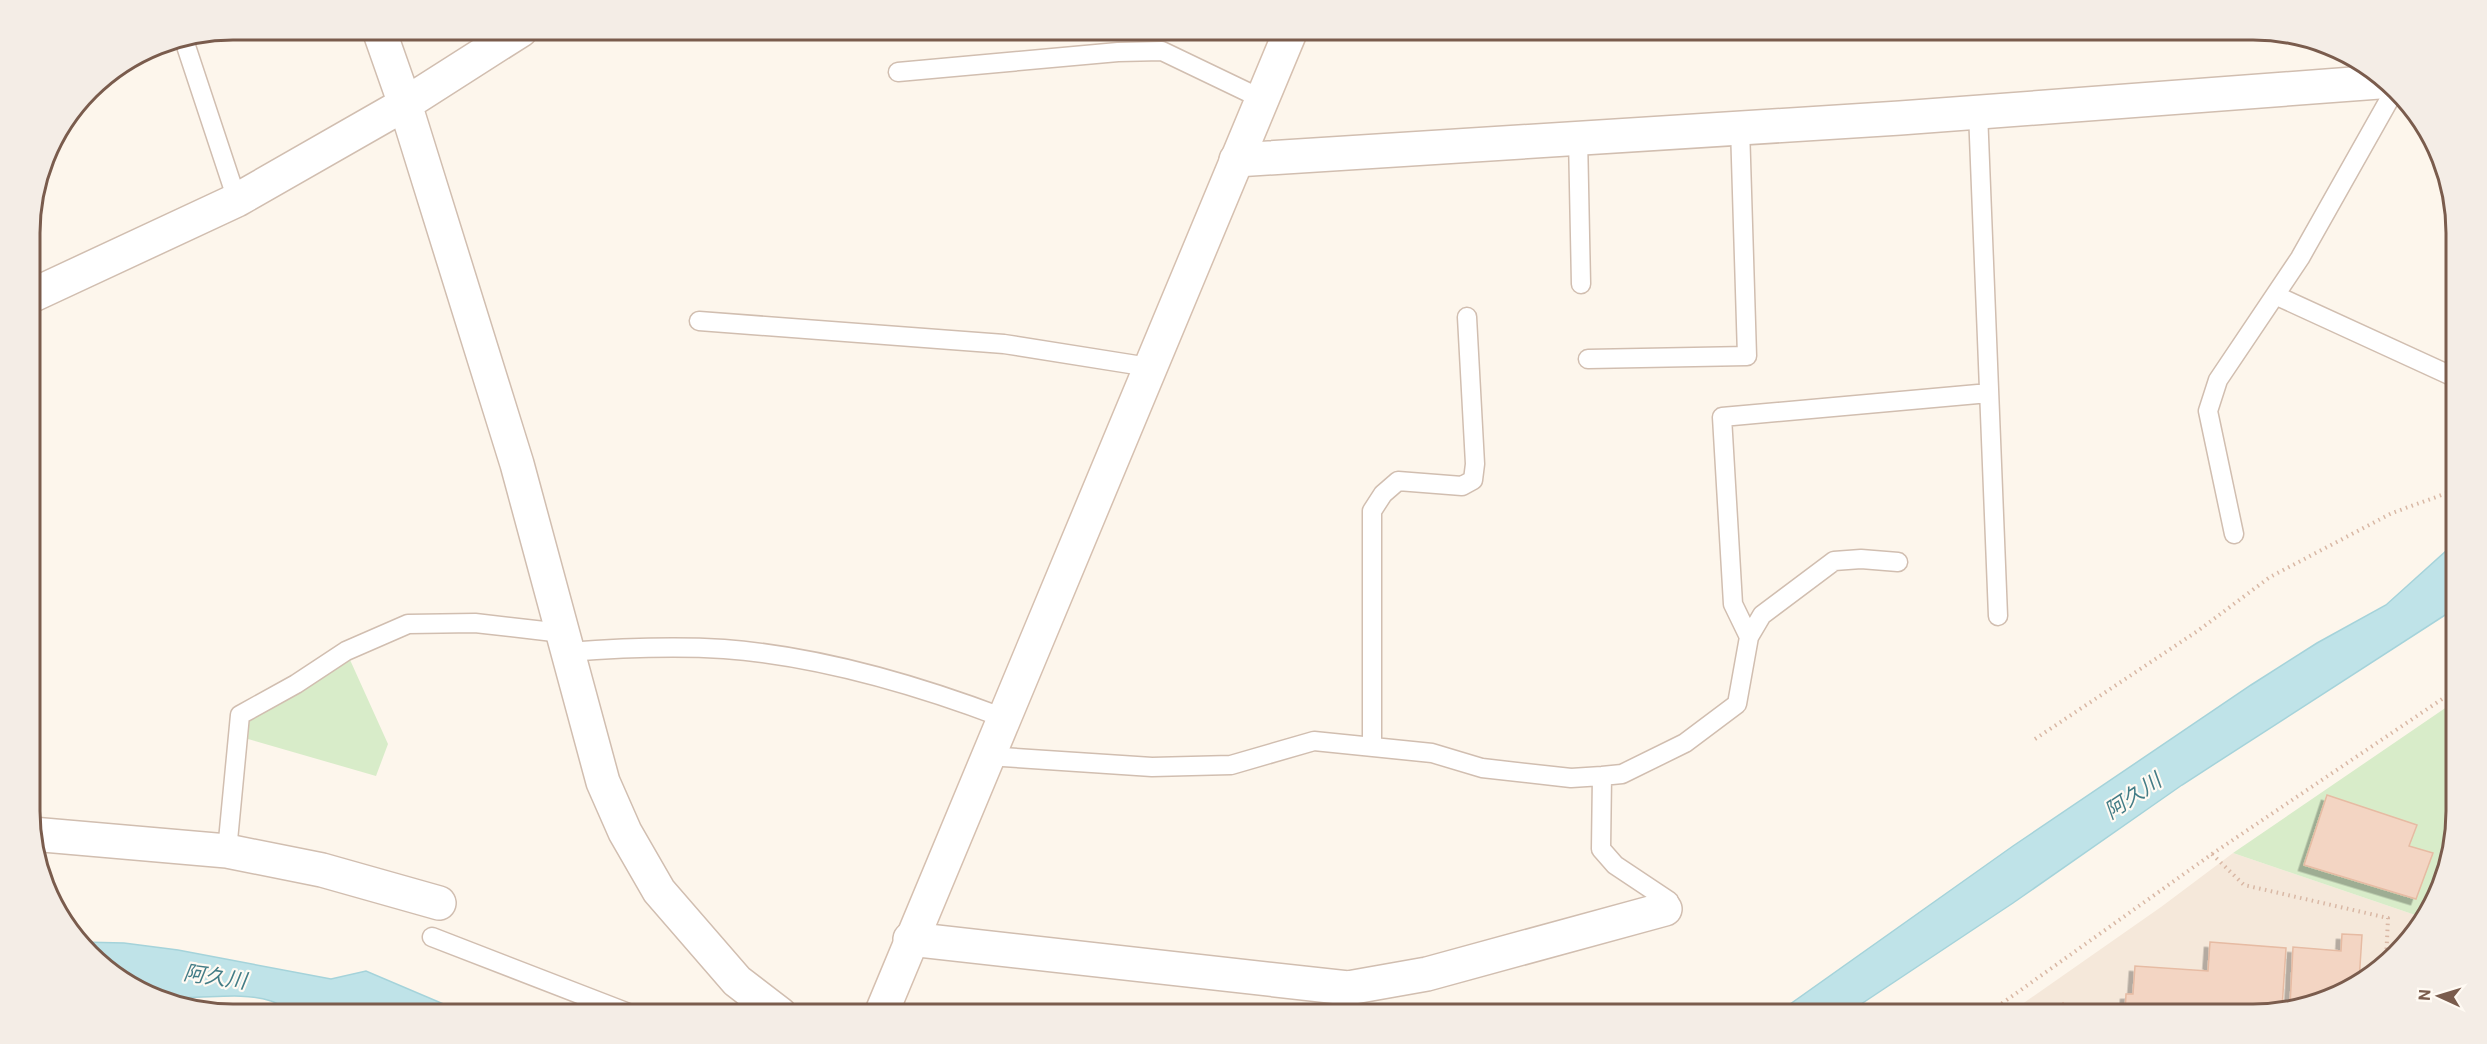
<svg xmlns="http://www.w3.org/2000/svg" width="2487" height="1044" viewBox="0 0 2487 1044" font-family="Roboto,'Noto Sans JP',sans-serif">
<defs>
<filter id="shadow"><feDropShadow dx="-5.5" dy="5.5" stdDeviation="0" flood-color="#0004"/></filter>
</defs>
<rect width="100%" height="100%" fill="#fdf6ec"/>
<path fill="#f5e8da" d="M2233 853 2424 918 2415 935 2367 980 2267 1014H2008L2161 907Z"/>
<path fill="#d8ecc9" d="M346 651 388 744 376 776 248 739 250 711Z
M2457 700V811L2442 888 2424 918 2233 853Z"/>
<path fill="#bfe3e8" stroke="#a5d3da" stroke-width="1.5" d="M2456 542V608L2182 785 2013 903 1846 1014H1776L2013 846 2251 685 2317 643 2386 605Z
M81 942 124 943 178 950 331 979 366 971 467 1014H296C288 1010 280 1004 271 1001 233 989 191 1004 152 994 141 991 94 951 81 942Z"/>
<path fill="#f3d5c3" stroke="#e6bba3" stroke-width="1.5" filter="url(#shadow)" d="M2327 795 2417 825 2409 846 2433 853 2416 899 2304 865Z
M2342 934 2362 935 2359 982 2290 1006 2293 947 2341 951Z
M2210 942 2286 948 2282 1008 2267 1014H2125L2126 994H2133L2135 966 2208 971Z
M2063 1003 2070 1014H2047Z"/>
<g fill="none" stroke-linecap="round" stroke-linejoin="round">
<g stroke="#d1beb0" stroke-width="21">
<path id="lane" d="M184 40 237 200
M898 72 1118 52 1162 51 1262 99
M1978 112 1998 616
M1578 137 1581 284
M2275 295 2456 378
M699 321 1004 344 1149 367
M1588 359 1747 356 1740 127
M2234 534 2208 411 2218 380 2300 258 2393 93
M1749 637 1733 604 1722 417 1989 393
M568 652C620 648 672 646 724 649 818 656 917 685 1004 718
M1372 747V511L1383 494 1398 481 1462 486 1473 480 1475 464 1467 317
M987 756 1152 767 1231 765 1314 741 1432 753 1482 768 1571 778 1602 776 1622 774 1685 743 1737 704 1749 637 1762 615 1834 561 1861 559 1898 562
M1602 776 1601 849 1615 865 1669 901 1665 909
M227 851 240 715 296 684 346 651 408 624 475 623 562 633
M432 937 631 1014"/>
</g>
<g stroke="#d1beb0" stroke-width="36">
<path id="street" d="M379 30 405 104 517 464 603 782 625 832 659 891 737 981 780 1014
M1236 160 1900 118 2379 82
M31 296 237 200 405 104 521 30
M32 834 227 851 322 870 439 903
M910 939 1348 988 1427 974 1665 909"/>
</g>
<g stroke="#d6c0b0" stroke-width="36">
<path id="secondary" d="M881 1014 1291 30"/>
</g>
<path stroke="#d9b8a5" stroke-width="4" stroke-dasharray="1.5 4.5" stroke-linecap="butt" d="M2035 739 2199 630 2270 577 2392 513 2450 492 2456 484
M2212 854 2244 885 2388 918 2386 962
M1987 1014 2212 854 2457 689"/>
<use href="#lane" stroke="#fff" stroke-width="18"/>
<use href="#street" stroke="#fff" stroke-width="33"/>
<use href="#secondary" stroke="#fff" stroke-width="33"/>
</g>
<g text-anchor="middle" stroke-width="4.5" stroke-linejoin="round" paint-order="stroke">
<g font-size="21" font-style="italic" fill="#437c86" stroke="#fffaf3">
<text transform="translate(2133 796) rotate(-34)" y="7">阿久川</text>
<text transform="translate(215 977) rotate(8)" y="7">阿久川</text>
</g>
</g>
<path d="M0 0H2487V1044H0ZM233 40H2253A193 193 0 0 1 2446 233V811A193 193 0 0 1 2253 1004H233A193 193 0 0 1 40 811V233A193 193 0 0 1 233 40Z" fill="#f4ede6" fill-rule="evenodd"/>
<path fill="none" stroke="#7a5c4d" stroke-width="3" d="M233 40H2253A193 193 0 0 1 2446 233V811A193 193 0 0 1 2253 1004H233A193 193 0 0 1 40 811V233A193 193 0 0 1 233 40Z"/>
<g transform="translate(2439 996) rotate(274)" stroke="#fffaf3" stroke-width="4.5" paint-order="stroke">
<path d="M0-4.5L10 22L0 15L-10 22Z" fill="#7a5c4d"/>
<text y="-9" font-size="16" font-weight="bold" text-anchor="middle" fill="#7a5c4d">N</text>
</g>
</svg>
